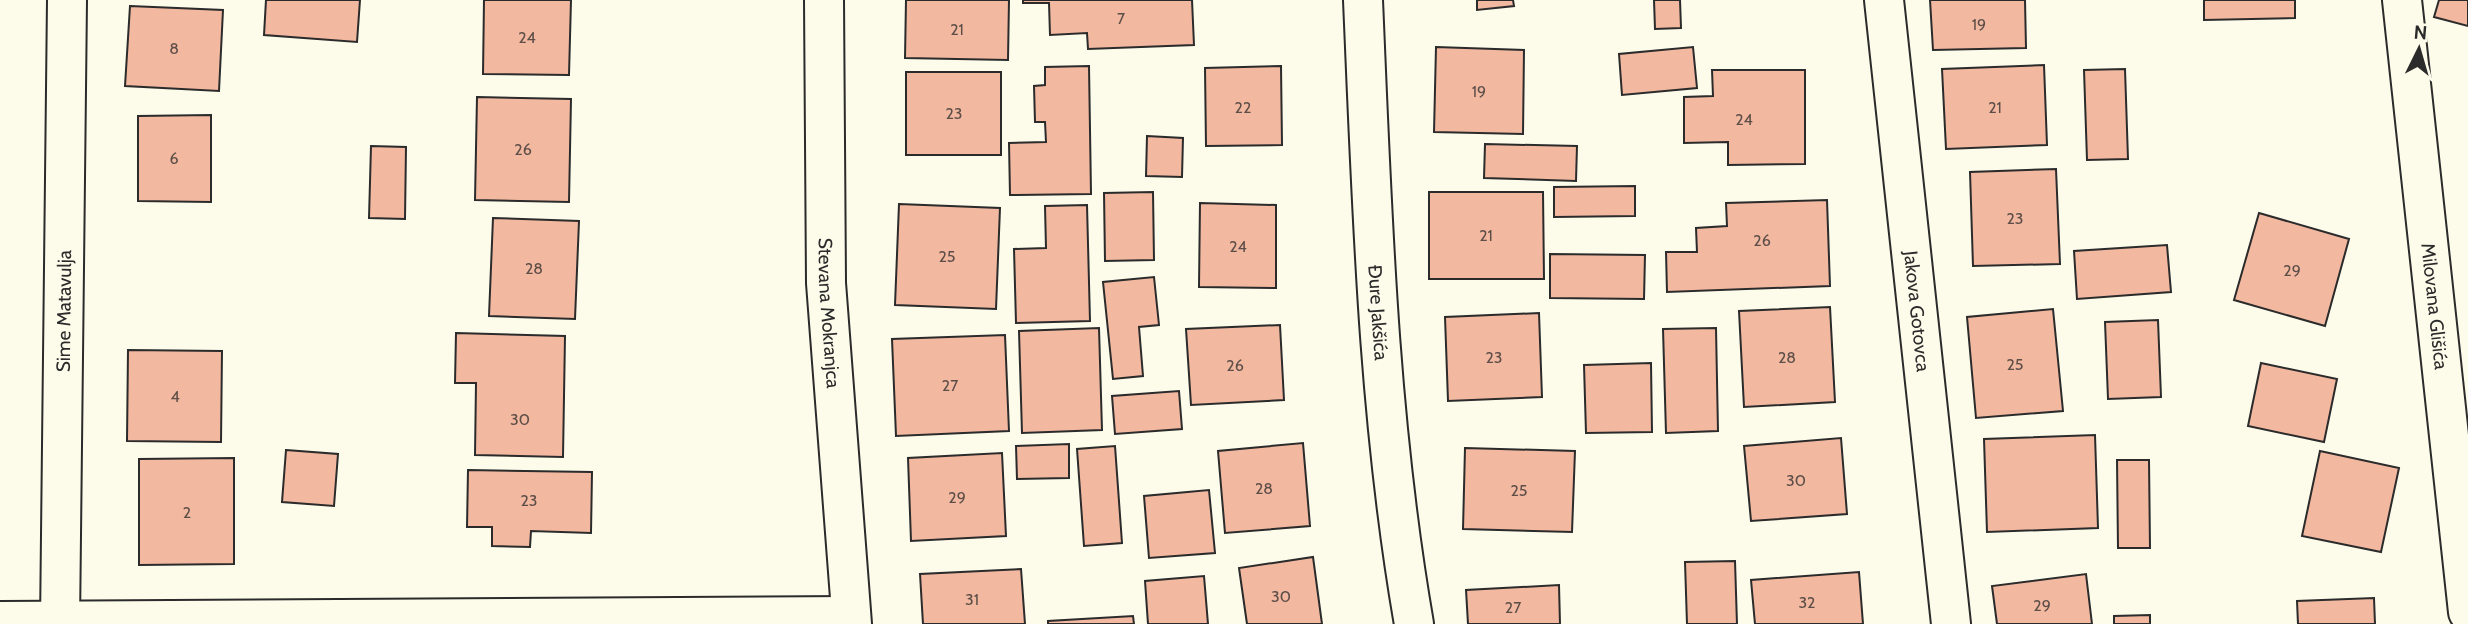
<svg xmlns="http://www.w3.org/2000/svg" width="2468" height="624" viewBox="0 0 2468 624" font-family="Cabin,sans-serif">
<rect width="100%" height="100%" fill="#fdfbea"/>
<path fill="#f2b8a0" stroke="#2b2b2b" stroke-width="2" d="M266 0H360L357 42 264 35Z
M484 0H571L569 75 483 74Z
M906 0H1009L1008 60 905 58Z
M1023 0H1192L1194 45 1088 49 1087 33 1050 35 1049 3H1023Z
M1477 0H1513L1514 6 1477 10Z
M1654 0H1680L1681 28 1655 29Z
M1930 0H2025L2026 48 1933 50Z
M2204 0H2295V18L2204 20Z
M2439 0H2468V26L2434 17Z
M130 6 223 10 219 91 125 86Z
M1436 47 1524 50 1523 134 1434 132Z
M1693 47 1697 88 1622 95 1619 54Z
M2044 65 2047 145 1946 149 1942 69Z
M1089 66 1091 194 1010 195 1009 143 1046 142 1045 122H1035L1034 86 1045 85V67Z
M1281 66 1282 145 1206 146 1205 68Z
M2125 69 2128 159 2087 160 2084 70Z
M1712 70H1805V164L1728 165V142L1684 143V97L1713 96Z
M906 72H1001V155H906Z
M477 97 571 99 569 202 475 200Z
M211 115V202L138 201V116Z
M1147 136 1183 138 1182 177 1146 176Z
M1485 144 1577 146 1576 181 1484 178Z
M371 146 406 147 405 219 369 218Z
M2056 169 2060 264 1973 266 1970 172Z
M1635 186V216L1554 217V187Z
M1153 192 1154 260 1105 261 1104 193Z
M1429 192H1543L1544 279H1429Z
M1827 200 1830 286 1667 292 1666 252H1697L1696 228 1727 226 1726 203Z
M1200 203 1276 205V288L1199 287Z
M899 204 1000 208 996 309 895 305Z
M1087 205 1090 321 1016 323 1014 249 1046 248 1045 206Z
M2259 213 2349 239 2325 326 2234 300Z
M493 218 579 221 575 319 489 316Z
M2167 245 2171 292 2077 299 2074 251Z
M1550 254 1645 255 1644 299 1550 298Z
M1154 277 1159 325 1139 327 1143 376 1113 379 1103 282Z
M1830 307 1835 402 1744 407 1739 311Z
M2053 309 2063 411 1976 418 1967 317Z
M1539 313 1542 397 1448 401 1445 317Z
M2158 320 2161 397 2108 399 2105 322Z
M1280 325 1284 400 1191 405 1186 329Z
M1099 328 1102 430 1022 433 1019 331Z
M1716 328 1718 431 1666 433 1663 329Z
M456 333 565 336 563 457 475 455 476 383H455Z
M1005 335 1009 431 896 436 892 339Z
M128 350 222 351 221 442 127 441Z
M1651 363 1652 432 1586 433 1584 365Z
M2261 363 2337 379 2324 442 2248 426Z
M1179 391 1182 429 1115 434 1112 396Z
M2095 435 2098 528 1987 532 1984 439Z
M1841 438 1847 514 1751 521 1744 446Z
M1303 443 1310 526 1225 533 1218 451Z
M1069 444V478L1017 479 1016 446Z
M1115 446 1122 543 1084 546 1077 449Z
M1465 448 1575 451 1572 532 1463 529Z
M286 450 338 454 334 506 282 502Z
M2320 451 2399 468 2381 552 2302 536Z
M1002 453 1006 536 911 541 908 458Z
M234 458V564L139 565V459Z
M2117 460H2149L2150 548H2118Z
M468 470 592 472 591 533 531 531 530 547 492 546V527H467Z
M1209 490 1215 553 1149 558 1144 496Z
M1313 557 1322 624H1247L1239 568Z
M1735 561 1737 624H1687L1685 562Z
M1021 569 1025 624H923L920 574Z
M1859 572 1863 624H1755L1751 580Z
M2086 574 2092 624H1997L1992 586Z
M1204 576 1208 624H1148L1145 581Z
M1559 585 1560 624H1468L1466 590Z
M2374 598 2375 624H2298L2297 601Z
M2150 615V624H2114V616Z
M1133 616 1134 624H1048V621Z"/>
<g fill="none" stroke-linecap="round" stroke-linejoin="round">
<g stroke="#2b2b2b" stroke-width="42">
<g id="minor">
<path id="s1" d="M824 0 826 283 852 624"/>
<path id="s2" d="M1363 0C1372 209 1378 418 1414 624"/>
<path id="s3" d="M1884 0 1951 624"/>
<path id="s4" d="M2402 0 2468 612"/>
<path d="M0 621 851 616"/>
<path id="s5" d="M60 624 67 0"/>
</g>
</g>
<use href="#minor" stroke="#fdfbea" stroke-width="38"/>
</g>
<g text-anchor="middle" stroke-width="5" stroke-linejoin="round" paint-order="stroke">
<g font-size="16" fill="#5d4e48">
<text x="1121" y="24">7</text>
<text x="1979" y="30">19</text>
<text x="957" y="35">21</text>
<text x="527" y="43">24</text>
<text x="174" y="54">8</text>
<text x="1479" y="97">19</text>
<text x="1243" y="113">22</text>
<text x="1995" y="113">21</text>
<text x="954" y="119">23</text>
<text x="1744" y="125">24</text>
<text x="523" y="155">26</text>
<text x="174" y="164">6</text>
<text x="2015" y="224">23</text>
<text x="1486" y="241">21</text>
<text x="1762" y="246">26</text>
<text x="1238" y="252">24</text>
<text x="947" y="262">25</text>
<text x="534" y="274">28</text>
<text x="2292" y="276">29</text>
<text x="1494" y="363">23</text>
<text x="1787" y="363">28</text>
<text x="2015" y="370">25</text>
<text x="1235" y="371">26</text>
<text x="950" y="391">27</text>
<text x="175" y="402">4</text>
<text x="520" y="425">30</text>
<text x="1796" y="486">30</text>
<text x="1264" y="494">28</text>
<text x="1519" y="496">25</text>
<text x="957" y="503">29</text>
<text x="529" y="506">23</text>
<text x="187" y="518">2</text>
<text x="1281" y="602">30</text>
<text x="972" y="605">31</text>
<text x="1807" y="608">32</text>
<text x="2042" y="611">29</text>
<text x="1513" y="613">27</text>
</g>
<g font-size="19" fill="#2b2b2b" stroke="#fdfbea">
<text dy="7" stroke="none"><textPath href="#s4" startOffset="308">Milovana Glišića</textPath></text>
<text dy="7" stroke="none"><textPath href="#s5" startOffset="313">Sime Matavulja</textPath></text>
<text dy="7" stroke="none"><textPath href="#s1" startOffset="313">Stevana Mokranjca</textPath></text>
<text dy="7" stroke="none"><textPath href="#s3" startOffset="313">Jakova Gotovca</textPath></text>
<text dy="7" stroke="none"><textPath href="#s2" startOffset="313">Đure Jakšića</textPath></text>
</g>
</g>
<g transform="translate(2419 49) rotate(5)" stroke="#fdfbea" stroke-width="5" paint-order="stroke">
<path d="M0-5L12 26L0 18L-12 26Z" fill="#2b2b2b"/>
<text y="-10" font-size="19" font-weight="bold" text-anchor="middle" fill="#2b2b2b">N</text>
</g>
</svg>
